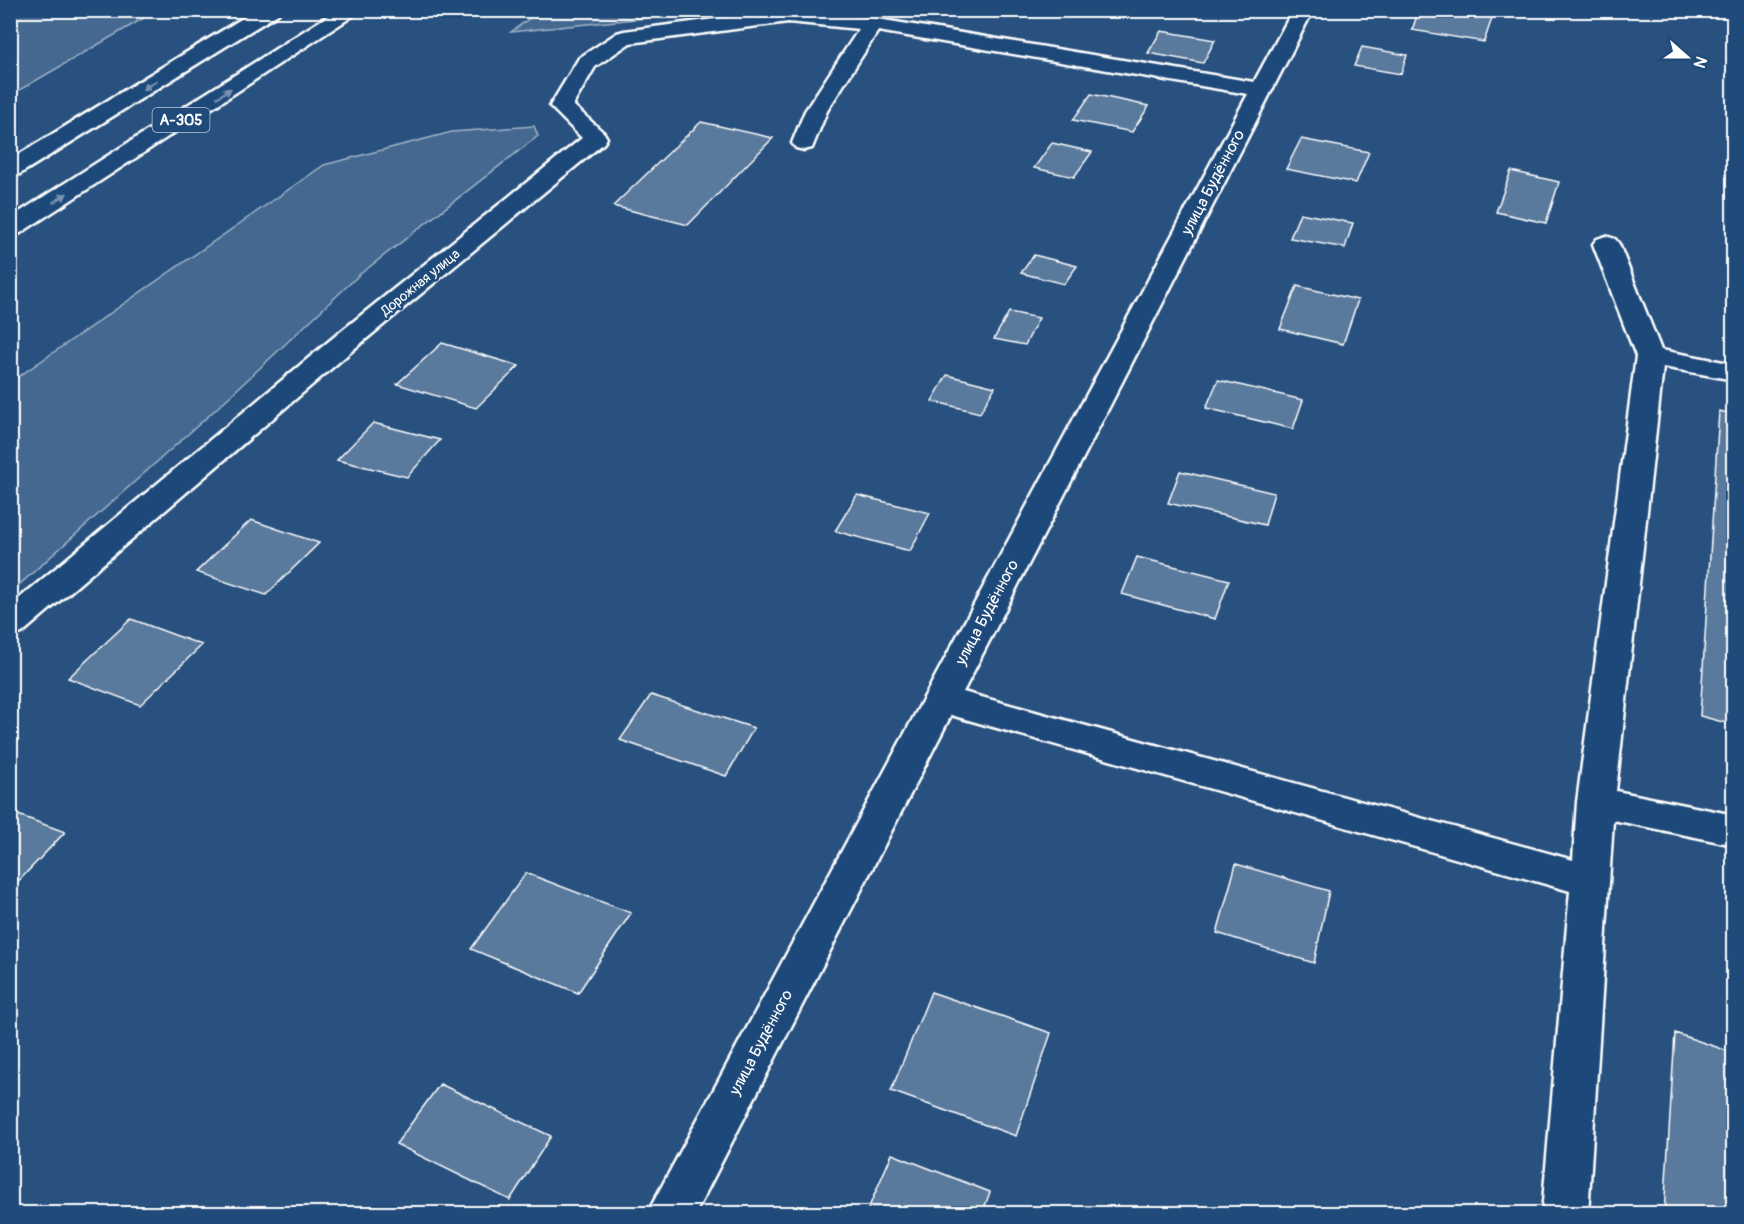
<svg xmlns="http://www.w3.org/2000/svg" width="1744" height="1224" viewBox="0 0 1744 1224" font-family="Pangolin,sans-serif">
<rect width="100%" height="100%" fill="#28517f"/>
<filter id="ink" filterUnits="userSpaceOnUse"><feTurbulence type="fractalNoise" baseFrequency=".0167" numOctaves="2"/><feDisplacementMap in="SourceGraphic" scale="12" xChannelSelector="R" yChannelSelector="G"/><feConvolveMatrix kernelMatrix="1 2 1 2 8 2 1 2 1" color-interpolation-filters="sRGB"/></filter>
<g filter="url(#ink)">
<path fill="#446890" stroke="#a2b4c8" stroke-width="1.5" d="M11 10H156V11L11 95Z
M539 11V10L654 11 645 18 511 32Z
M534 126 538 136 359 275 215 410 11 592V382L324 165 452 132Z"/>
<path fill="#5a7a9d" stroke="#fff" stroke-width="1.5" d="M1419 10H1449L1492 18 1484 42 1412 30Z
M1161 31 1215 40 1203 63 1148 53Z
M1362 47 1407 55 1401 74 1354 66Z
M1091 94 1149 106 1132 132 1073 120Z
M701 122 773 138 688 225 613 206Z
M1301 139 1369 152 1356 183 1286 169Z
M1052 143 1092 152 1074 177 1034 168Z
M1511 171 1559 182 1546 223 1496 212Z
M1300 213 1353 223 1345 248 1290 238Z
M1034 255 1077 266 1064 284 1021 273Z
M1297 286 1358 300 1343 344 1280 329Z
M1009 312 1039 318 1025 345 994 339Z
M442 343 519 366 476 408 397 384Z
M947 375 995 387 980 413 932 401Z
M1218 380 1303 400 1293 429 1206 408Z
M1719 411 1734 414V725L1700 716Z
M373 423 440 440 407 477 337 460Z
M1180 471 1274 493 1265 525 1168 503Z
M857 495 930 513 910 551 835 531Z
M251 520 319 543 266 595 196 572Z
M1137 557 1229 580 1215 619 1122 594Z
M131 619 202 645 140 705 68 678Z
M651 695 754 728 726 776 620 740Z
M10 812 65 832 10 890Z
M1236 864 1329 891 1314 963 1217 933Z
M526 873 631 913 578 993 471 949Z
M931 992 1051 1033 1016 1136 891 1091Z
M1675 1033 1734 1053V1214H1664Z
M440 1084 551 1136 510 1200 396 1144Z
M892 1154 990 1192 982 1214H866Z"/>
<g fill="none" stroke-linecap="round" stroke-linejoin="round">
<g stroke="#fff" stroke-width="5">
<path id="minor" d="M783 10 872 18 1254 82 1293 10H1313L963 692 1573 860 1577 802 1636 356 1593 244 1597 239 1606 236 1615 239 1619 244 1661 350 1734 364V380L1663 367 1616 791 1734 815V845L1613 820 1588 1214H1542L1570 891 951 715 695 1214H647L1248 94 878 31 827 111 812 148 804 150 796 148 792 143 805 111 859 29 788 22 630 43 595 67 573 105 604 133 607 138 604 143 354 349 22 633 10 637V606L334 337 582 138 550 106 579 58 617 33 624 31Z"/>
</g>
<g stroke="#fff" stroke-width="5">
<path id="highway" d="M256 10H281L278 14 18 175 10 177V160Z
M337 10H362L19 234 10 236V218Z"/>
</g>
<use href="#minor" fill="#1f4a7a" fill-rule="evenodd"/>
<use href="#highway" fill="#1f4a7a" fill-rule="evenodd"/>
</g>
<defs><path id="oneway-solid" d="M-6-.8H1V-3.2L6.5 0L1 3.2V.8H-6Z" transform="scale(1.5)"/></defs>
<g fill="#7992af">
<use href="#oneway-solid" transform="translate(150 85) rotate(149)"/>
<use href="#oneway-solid" transform="translate(224 93) rotate(-33)"/>
<use href="#oneway-solid" transform="translate(60 198) rotate(-33)"/>
</g>
</g>
<g text-anchor="middle" stroke-width="5" stroke-linejoin="round" paint-order="stroke">
<g font-size="14" fill="#fff" stroke="#1f4a7a">
<text transform="translate(420 282) rotate(-39)" y="5">Дорожная улица</text>
</g>
<rect fill="#1f4a7a" stroke="#bcc9d7" stroke-width="1.5" x="152.5" y="108" width="57" height="24" rx="4.5"/>
<g font-size="15" font-weight="bold" fill="#fff">
<text x="181" y="125">А-305</text>
</g>
<g font-size="16" fill="#fff" stroke="#1f4a7a">
<text transform="translate(1212 182) rotate(-62)" y="6">улица Будённого</text>
<text transform="translate(986 612) rotate(-62)" y="6">улица Будённого</text>
<text transform="translate(760 1042) rotate(-62)" y="6">улица Будённого</text>
</g>
</g>
<rect width="1744" height="1224" fill="none" stroke="#1f4a7a" stroke-width="36"/>
<rect x="18" y="18" width="1708" height="1188" fill="none" stroke="#fff" stroke-width="2" filter="url(#ink)"/>
<g transform="translate(1687 57) rotate(111)" stroke="#1f4a7a" stroke-width="4.5" paint-order="stroke">
<path d="M0-4.5L10 22L0 15L-10 22Z" fill="#ffffff"/>
<text y="-9" font-size="16" font-weight="bold" text-anchor="middle" fill="#ffffff">N</text>
</g>
</svg>
